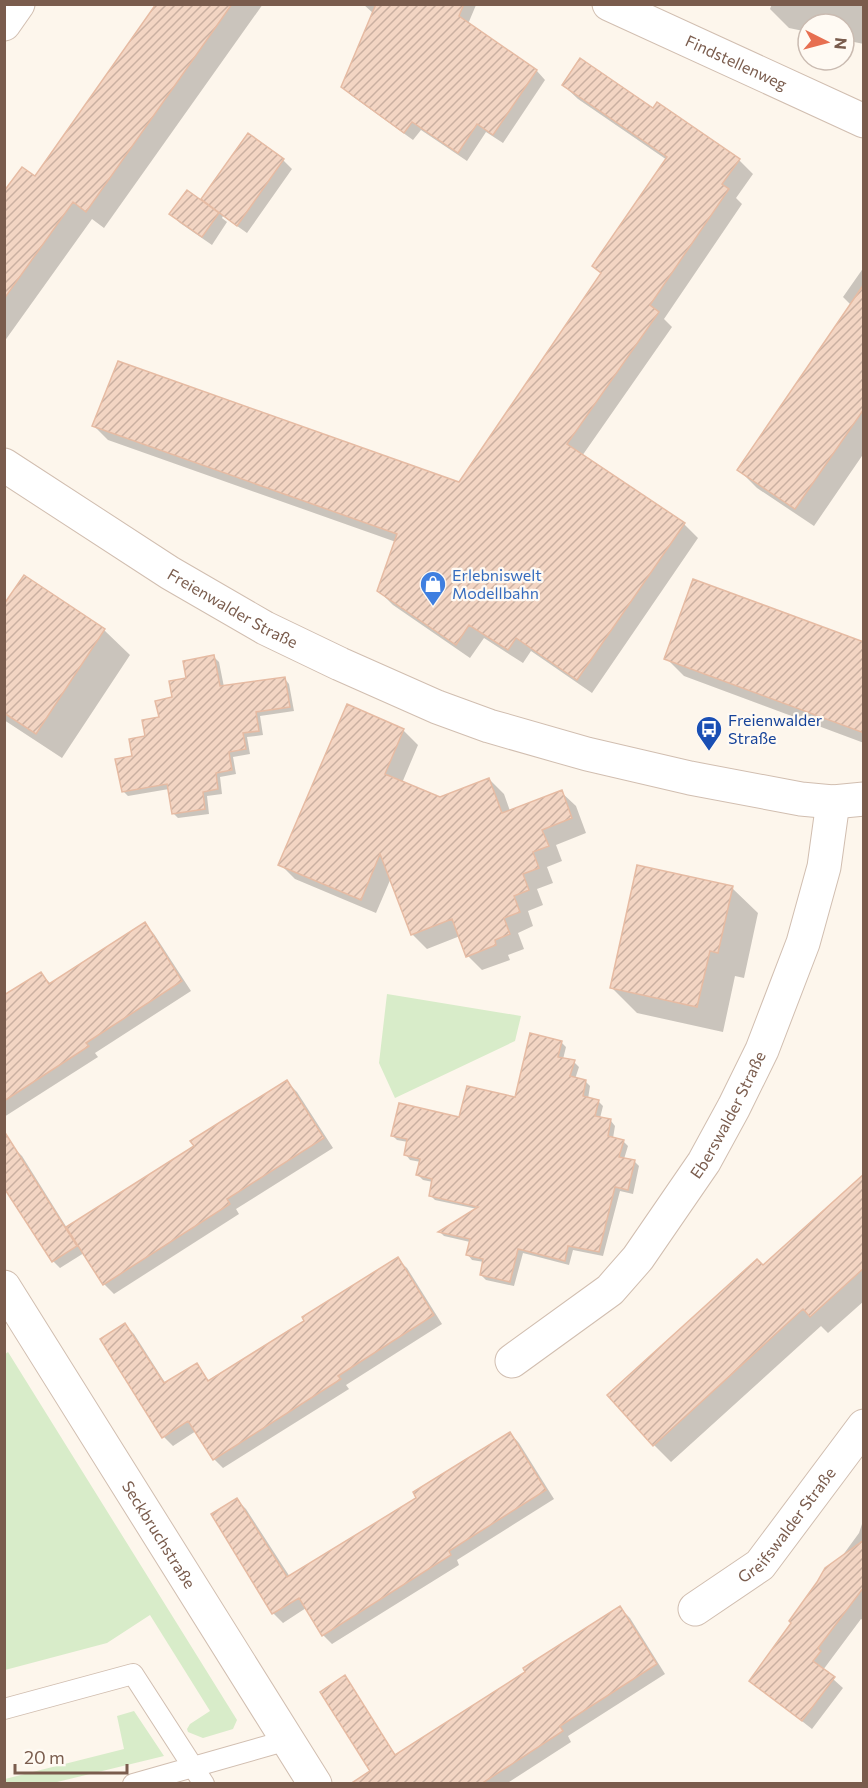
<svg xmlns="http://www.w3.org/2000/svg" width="868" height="1788" viewBox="0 0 868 1788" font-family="Commissioner,sans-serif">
<defs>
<pattern id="building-hatch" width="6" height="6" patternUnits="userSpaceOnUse" patternTransform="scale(1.5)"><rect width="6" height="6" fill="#f3d5c3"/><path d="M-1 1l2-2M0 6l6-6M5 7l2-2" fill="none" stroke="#cab0a1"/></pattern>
</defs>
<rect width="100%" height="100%" fill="#fdf6ec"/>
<path fill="#d8ecc9" d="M387 994 521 1016 515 1041 395 1098 379 1063Z
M8 1352 237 1720 233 1729 203 1738 188 1732 187 1729 190 1724 210 1711 150 1615 107 1643 5 1670 4 1355Z
M134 1711 164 1756 53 1783H5V1779L124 1749 117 1716Z"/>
<path fill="#0003" d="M158 4H263L104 228 92 219 4 342V194L36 178Z
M363 4 476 5 468 24 537 71 545 80 503 143 486 132 467 161 421 130 413 140 352 96 343 87 374 14Z
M772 4H864V44L844 40V24H808V32L789 28 770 9Z
M563 85 653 110 739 160 753 174 736 198 742 204 664 319 672 327 582 456 684 524 698 538 592 693 531 651 523 663 484 638 470 658 393 605 379 591 396 542 108 440 94 426 459 483 602 274 667 160 578 99Z
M283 160 292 169 247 233 223 216 222 218 227 222 212 245 180 223 171 214 208 206 209 205 203 199Z
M864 267V453L814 526 757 488 739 470 851 305 843 297Z
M4 607 104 630 130 655 62 758 4 720Z
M864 643V743L684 676 666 658Z
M214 657 219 662 224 687 285 679 289 684 294 711 260 716 263 735 247 737 250 754 233 757 236 774 220 777 222 794 207 796 209 814 178 818 173 813 169 789 128 796 123 791 134 757 188 679Z
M403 730 418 745 402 783 440 799 489 779 504 794 510 811 561 792 576 806 586 833 556 845 562 861 547 867 553 883 537 889 543 905 528 911 533 926 518 933 524 949 508 955 510 960 482 970 468 956 460 936 427 949 412 934 391 878 376 913 295 879 280 864Z
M732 888 758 913 744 978 735 976 723 1032 637 1013 612 988Z
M144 924 154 934 191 991 95 1053 98 1057 4 1117V1020L41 974 51 984Z
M561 1042 566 1047 563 1059 574 1062 579 1067 575 1079 586 1082 590 1086 588 1099 598 1101 603 1106 600 1118 611 1121 615 1126 613 1138 623 1141 628 1146 624 1159 635 1162 639 1166 633 1194 620 1191 603 1256 573 1250 569 1265 523 1253 514 1286 486 1280 481 1275 484 1262 472 1260 468 1255 470 1242 444 1236 440 1232 477 1209 435 1200 430 1195 433 1182 423 1180 418 1175 421 1162 410 1160 406 1155 408 1142 397 1140 392 1135 461 1119 517 1099Z
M287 1082 297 1092 333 1148 236 1209 239 1214 114 1294 104 1284 84 1253 60 1268 53 1261 15 1149 22 1156 67 1228 196 1146Z
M864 1176V1301L828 1333 821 1326 671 1462 654 1445 763 1267Z
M397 1259 407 1268 442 1324 346 1385 349 1389 223 1468 214 1459 196 1431 173 1446 164 1437 102 1340 125 1325 134 1334 166 1384 196 1365 210 1382 306 1322Z
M510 1433 519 1443 554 1499 457 1560 459 1565 332 1644 323 1635 306 1608 283 1623 274 1614 213 1515 237 1500 246 1509 290 1577 418 1498Z
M864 1518V1621L861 1619 823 1670 843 1688 812 1729 751 1681 859 1533Z
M620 1608 630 1618 665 1674 568 1736 571 1742 506 1784H406L345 1677 396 1756 527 1673Z"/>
<path fill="url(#building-hatch)" stroke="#e6bba3" stroke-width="1.5" d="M156 4H232L86 212 73 202 4 299V191L22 167 35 176Z
M376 4H464L459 16 537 70 493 135 477 124 458 153 412 122 404 133 341 87Z
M580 58 653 108 657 102 740 159 722 184 729 189 650 305 659 312 567 444 685 523 577 680 516 638 508 650 469 625 456 645 377 591 397 534 92 426 118 361 459 482 601 273 592 266 667 157 562 85Z
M248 133 284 159 237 226 201 199Z
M187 190 219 213 202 237 169 214Z
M864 284V409L795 509 737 470Z
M24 575 105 629 36 734 4 713V604Z
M693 579 864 642V733L664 659Z
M214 655 220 686 285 677 290 707 256 712 259 731 243 733 246 749 229 752 232 770 216 773 218 789 203 792 205 809 172 814 167 784 122 792 115 759 132 756 129 739 145 736 142 720 159 717 155 701 172 697 169 681 186 678 183 661Z
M347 704 404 729 385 774 440 797 489 778 502 813 562 790 572 818 542 830 549 846 533 852 539 868 523 874 529 890 514 896 520 912 504 918 510 934 495 940 496 945 466 957 452 919 411 935 380 854 361 900 278 865Z
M637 865 733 886 718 953 710 951 697 1007 610 988Z
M145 922 182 981 86 1043 89 1046 4 1101V995L41 972 49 984Z
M530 1033 562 1041 558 1057 575 1060 570 1076 586 1080 583 1096 599 1100 595 1116 611 1119 608 1136 624 1140 619 1157 635 1160 628 1190 615 1187 599 1252 568 1246 565 1261 518 1249 510 1282 480 1275 483 1259 466 1255 470 1239 438 1232 478 1207 429 1196 432 1179 416 1175 420 1159 404 1155 407 1139 391 1136 399 1103 459 1117 467 1086 515 1097Z
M287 1080 324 1138 227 1199 230 1204 103 1285 66 1227 194 1146 190 1141Z
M4 1131 77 1246 52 1262 4 1188Z
M864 1174V1268L810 1317 803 1309 653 1446 607 1395 757 1259 763 1265Z
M398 1257 434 1315 338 1376 341 1379 213 1460 188 1421 162 1438 100 1339 125 1323 164 1383 197 1363 208 1381 304 1321 302 1317Z
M510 1432 546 1490 449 1551 451 1555 322 1636 299 1598 272 1614 211 1514 237 1498 287 1577 416 1498 413 1492Z
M864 1540V1587L818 1648 821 1651 813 1661 835 1677 802 1721 749 1681 791 1623 789 1621 817 1582 825 1568Z
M620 1606 657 1664 560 1726 563 1731 481 1784H350L370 1771 320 1692 345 1675 395 1755 525 1672 523 1668Z"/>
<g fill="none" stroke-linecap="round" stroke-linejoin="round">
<g stroke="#d1beb0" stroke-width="22">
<path id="lane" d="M4 1709 133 1674 204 1784
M133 1784 288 1740"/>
</g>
<g stroke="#d1beb0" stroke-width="35">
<g id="street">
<path id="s1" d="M609 4 864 121"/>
<path d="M4 24 18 4"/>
<path id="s2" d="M4 465 170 573 265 628 340 664 437 707 489 726 587 754 690 778 801 799 833 802 864 799"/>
<path id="s3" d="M4 1287 315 1784"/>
<path id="s4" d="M512 1361 610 1290 638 1258 704 1162 734 1107 762 1050 803 943 824 867 833 802"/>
<path id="s5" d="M695 1609 760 1565 864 1426"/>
</g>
</g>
<use href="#lane" stroke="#fff" stroke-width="20"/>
<use href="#street" stroke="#fff" stroke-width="33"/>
</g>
<defs>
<g id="shop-pin" transform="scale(1.35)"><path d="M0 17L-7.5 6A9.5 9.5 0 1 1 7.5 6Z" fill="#3f7fe0" stroke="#fffaf3"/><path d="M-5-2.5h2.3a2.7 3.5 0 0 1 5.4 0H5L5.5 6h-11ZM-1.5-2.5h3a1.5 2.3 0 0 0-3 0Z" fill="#fff"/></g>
<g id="bus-pin" transform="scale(1.35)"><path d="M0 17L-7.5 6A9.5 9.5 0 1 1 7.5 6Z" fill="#1a4fb4" stroke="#fffaf3"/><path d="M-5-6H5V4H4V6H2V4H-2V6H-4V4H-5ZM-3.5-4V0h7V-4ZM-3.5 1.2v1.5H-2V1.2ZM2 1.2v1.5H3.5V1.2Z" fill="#fff"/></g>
</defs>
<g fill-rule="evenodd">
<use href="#shop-pin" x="433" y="584"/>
<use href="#bus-pin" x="709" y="729"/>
</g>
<g text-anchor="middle" stroke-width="4.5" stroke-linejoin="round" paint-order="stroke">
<g font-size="16" fill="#7a5c4d" stroke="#fffaf3">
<text dy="6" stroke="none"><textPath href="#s1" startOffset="140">Findstellenweg</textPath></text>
<text dy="6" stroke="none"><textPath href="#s2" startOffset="270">Freienwalder Straße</textPath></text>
<text dy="6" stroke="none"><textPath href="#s4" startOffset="333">Eberswalder Straße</textPath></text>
<text dy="6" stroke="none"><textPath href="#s5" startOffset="126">Greifswalder Straße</textPath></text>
<text dy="6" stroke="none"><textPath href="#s3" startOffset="292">Seckbruchstraße</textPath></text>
</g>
<g font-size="16" fill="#366cbe" stroke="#fffaf3" text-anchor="start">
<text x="452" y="581">Erlebniswelt<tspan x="452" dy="18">Modellbahn</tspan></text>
</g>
<g font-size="16" fill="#164399" stroke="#fffaf3" text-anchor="start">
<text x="728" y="726">Freienwalder<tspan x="728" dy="18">Straße</tspan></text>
</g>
</g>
<rect width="868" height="1788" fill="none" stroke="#7a5c4d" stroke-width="12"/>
<g transform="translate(826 42) rotate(96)"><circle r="28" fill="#fffaf3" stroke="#cabbb1" stroke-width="1.5"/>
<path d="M0-4.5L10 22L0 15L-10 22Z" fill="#e76f51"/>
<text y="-9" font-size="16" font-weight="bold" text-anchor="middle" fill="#7a5c4d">N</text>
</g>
<path d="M15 1764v9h112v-9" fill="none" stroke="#7a5c4d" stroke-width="3"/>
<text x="24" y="1764" font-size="18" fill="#7a5c4d" stroke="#fffaf3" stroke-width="4.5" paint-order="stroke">20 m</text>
</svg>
